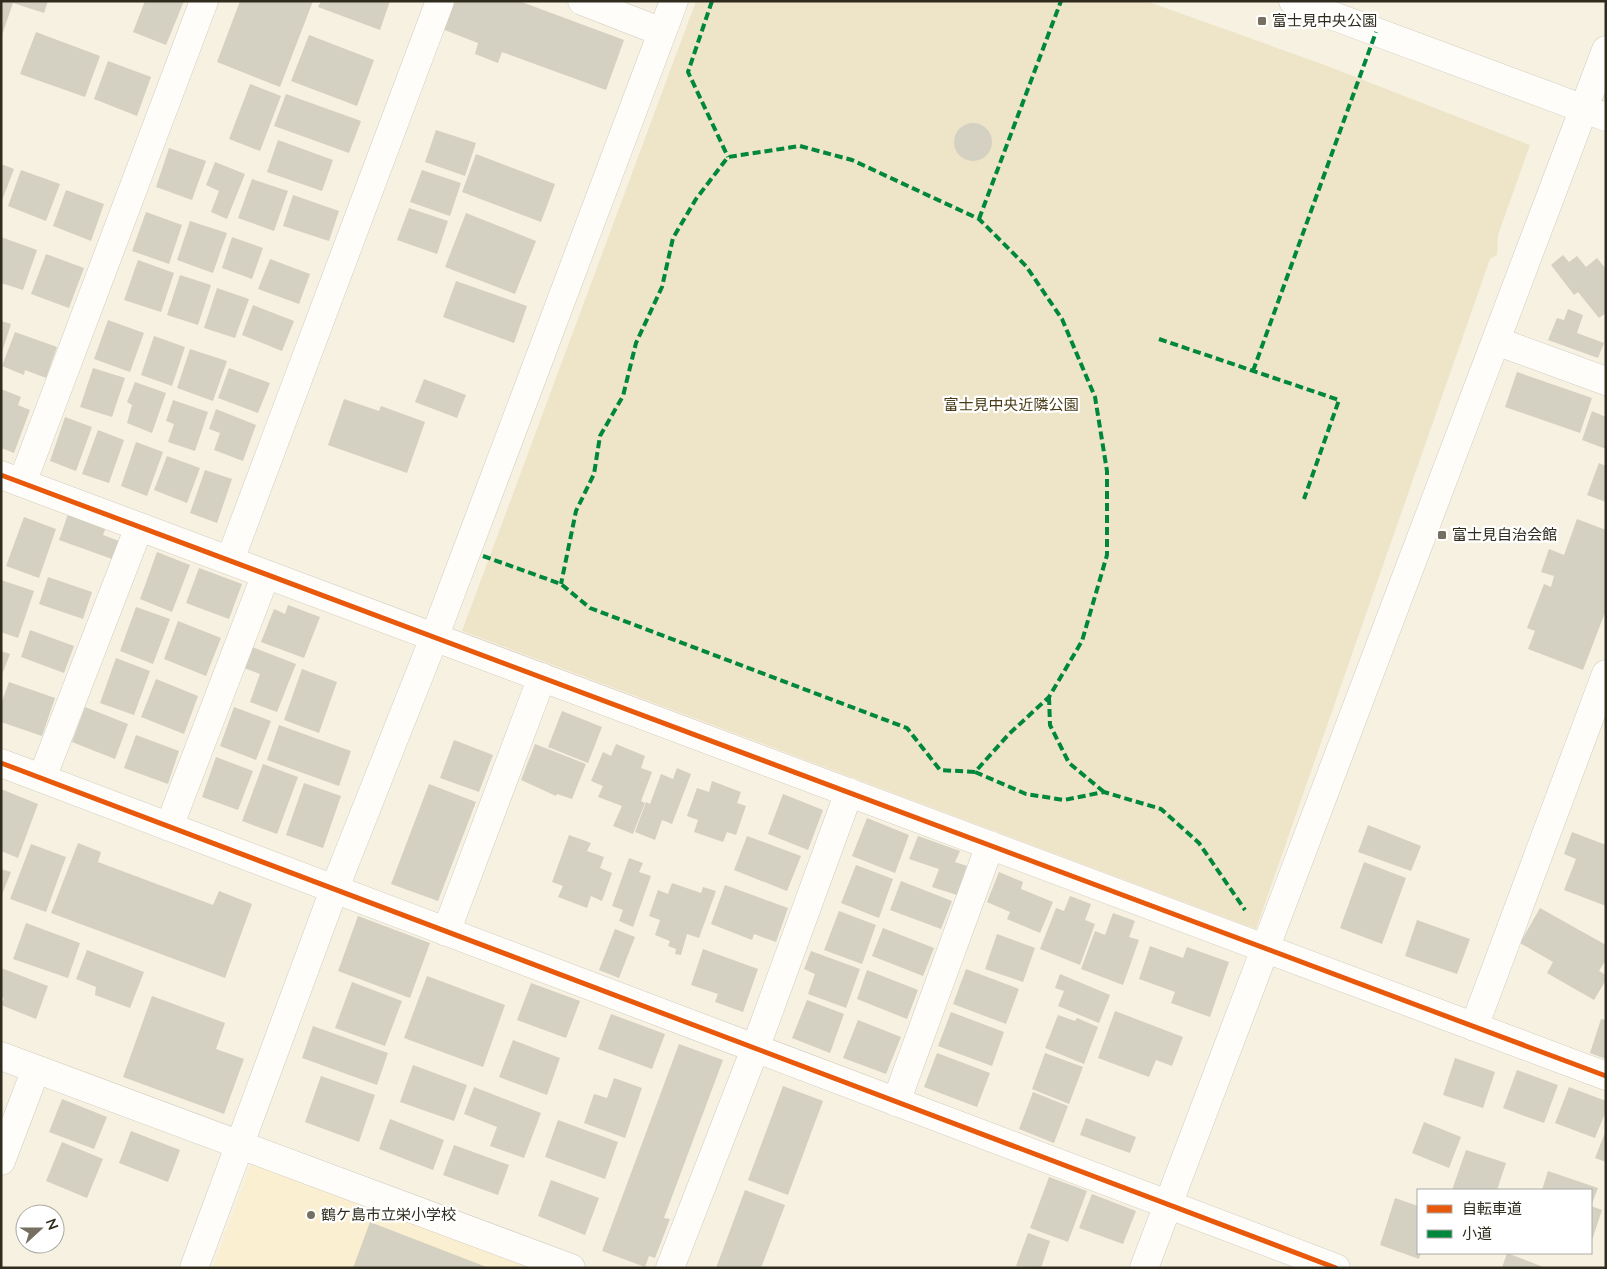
<svg xmlns="http://www.w3.org/2000/svg" width="1607" height="1269" viewBox="0 0 1607 1269" font-family="Lato,'Noto Sans JP',sans-serif">
<rect width="100%" height="100%" fill="#f7f1e1"/>
<path fill="#faefd0" d="M252 1162 530 1268H213Z"/>
<path fill="#eee4c8" d="M696 1H1146L1322 64 1530 145 1498 235 1497 255 1490 259 1256 929 462 631Z"/>
<path fill="#d4d0c2" d="M1 1H48L44 13 13 3 2 35Z
M145 1H184L166 45 133 32Z
M240 1H313L280 87 217 62Z
M321 1H390L380 30 318 7Z
M452 1H519L624 40 606 90 502 52 498 63 475 54 478 43 442 29Z
M36 32 100 56 85 97 20 74Z
M309 35 374 60 357 106 291 81Z
M108 61 151 77 137 116 94 99Z
M250 84 281 96 260 151 229 139Z
M286 94 361 121 349 153 274 126Z
M954 142a19 19 0 1 1 38 0a19 19 0 1 1-38 0Z
M436 130 476 143 465 176 425 162Z
M278 140 333 160 322 191 267 172Z
M169 148 206 161 192 200 156 187Z
M476 154 555 184 541 222 462 192Z
M215 162 245 174 227 219 211 212 219 191 206 185Z
M1 164 14 169 1 203Z
M21 170 60 184 46 221 8 206Z
M422 170 461 183 450 216 410 202Z
M252 179 288 191 274 231 238 218Z
M66 190 104 204 91 241 53 226Z
M293 195 339 211 329 241 283 226Z
M409 208 448 221 437 254 397 240Z
M146 212 182 225 169 264 132 251Z
M466 213 536 241 515 294 445 267Z
M190 221 227 233 213 273 177 260Z
M1 237 37 250 23 290 1 283Z
M232 237 263 248 252 279 222 268Z
M46 254 84 268 69 308 31 294Z
M1563 255 1569 262 1577 256 1586 267 1597 258 1606 269V313L1599 318 1578 292 1574 295 1551 265Z
M270 259 310 274 299 304 258 289Z
M138 260 174 273 161 312 124 300Z
M180 275 211 285 198 325 167 315Z
M456 281 527 306 514 343 443 317Z
M217 288 249 299 235 338 204 328Z
M253 305 294 321 282 351 242 335Z
M1568 309 1583 315 1577 333 1604 343 1598 358 1548 340 1557 318 1564 320Z
M108 320 144 333 130 372 94 359Z
M1 321 11 324 2 352H1Z
M15 332 57 347 46 378 25 370 24 375 2 366Z
M154 336 185 347 172 386 141 375Z
M190 349 227 361 213 401 177 388Z
M93 368 125 378 112 417 80 407Z
M229 368 270 383 258 413 218 398Z
M1517 372 1592 398 1580 433 1505 407Z
M424 379 466 395 457 418 415 402Z
M135 382 166 393 152 433 127 423 132 405 127 402Z
M1 389 21 397 18 405 30 410 14 453 1 448Z
M344 399 379 411 381 406 425 422 407 473 328 445Z
M173 400 208 412 195 451 168 442 174 424 166 421Z
M216 409 256 425 243 461 214 450 220 433 209 429Z
M1592 411 1606 417V449L1582 440Z
M65 417 92 427 76 471 50 461Z
M98 430 124 440 109 483 82 474Z
M136 442 163 452 147 496 121 486Z
M167 456 200 468 187 503 154 490Z
M1599 463 1606 466V502L1587 495Z
M205 470 232 479 217 523 190 513Z
M68 514 106 527 103 535 119 541 112 559 59 540Z
M24 517 56 529 39 578 6 566Z
M1577 519 1606 530V610L1583 670 1528 649 1535 631 1527 628 1544 584 1551 587 1554 576 1541 572 1549 549 1564 555Z
M157 552 190 565 172 612 140 599Z
M199 568 242 584 229 619 186 603Z
M48 577 92 592 83 619 39 604Z
M1 580 34 591 18 638 1 632Z
M288 605 320 617 304 658 261 642 274 609 285 614Z
M136 607 170 619 153 664 120 651Z
M178 621 221 638 206 676 164 659Z
M30 630 74 646 64 673 21 657Z
M252 647 296 664 277 712 250 702 260 674 244 668Z
M1 651 10 654 1 677Z
M116 658 150 671 134 715 100 703Z
M302 669 337 682 319 733 284 720Z
M156 679 198 696 184 734 141 717Z
M9 682 55 698 42 736 1 722V704Z
M85 707 128 724 115 759 72 742Z
M234 707 271 721 256 760 220 746Z
M562 711 602 727 588 763 548 747Z
M279 725 351 751 339 786 267 760Z
M136 735 179 751 168 784 124 768Z
M454 740 493 755 479 792 440 778Z
M535 744 586 764 572 799 557 794 556 796 521 780Z
M616 744 645 756 641 768 652 772 641 801 645 803 633 834 613 826 622 806 598 797 603 786 591 781 603 752 611 756Z
M216 757 253 771 238 810 202 797Z
M263 764 298 777 277 834 242 821Z
M677 768 691 774 672 824 662 820 655 840 635 832 646 802 650 804 661 774 673 779Z
M712 781 741 792 737 803 746 806 736 835 727 832 723 842 694 832 698 820 687 816 697 788 709 792Z
M304 783 341 796 323 848 286 835Z
M429 784 476 802 438 901 391 884Z
M1 789 38 804 18 858 1 851Z
M783 794 823 810 808 850 768 834Z
M867 818 909 835 895 873 852 856Z
M1368 825 1421 846 1411 871 1358 852Z
M1572 832 1606 845V906L1564 890 1576 859 1564 854Z
M569 835 591 843 587 851 604 857 600 868 612 873 602 901 591 896 587 908 558 897 563 886 552 882Z
M747 836 801 856 787 891 734 870Z
M918 836 960 851 955 862 967 866 957 895 932 887 939 869 909 859Z
M78 843 101 852 98 862 213 905 219 891 252 904 225 978 51 913Z
M31 844 66 857 46 912 10 899Z
M629 858 643 863 639 872 651 876 633 927 619 921 623 910 612 906Z
M1364 862 1406 878 1382 944 1340 928Z
M856 865 893 879 879 918 841 903Z
M1 869 11 872 1 897Z
M999 872 1023 882 1021 889 1053 902 1040 933 1007 919 1010 912 987 902Z
M901 881 952 901 941 929 890 910Z
M672 883 701 893 703 887 716 891 699 938 687 934 681 955 675 954 676 949 668 946 670 941 655 935 660 920 649 916 658 890 668 894Z
M725 885 788 908 776 942 754 934 752 940 711 924Z
M1070 896 1091 904 1085 920 1095 924 1080 965 1040 949 1056 908 1064 911Z
M1540 908 1606 945V960L1599 971 1606 975V980L1594 1000 1547 973 1553 962 1520 943Z
M839 911 876 925 862 964 824 950Z
M1113 913 1135 921 1129 937 1139 940 1123 985 1081 969 1095 931 1105 935Z
M358 916 430 943 410 998 338 971Z
M1417 920 1470 939 1457 974 1405 956Z
M26 923 80 943 68 978 13 959Z
M883 928 934 948 923 976 872 956Z
M615 929 635 937 619 978 599 970Z
M997 934 1035 948 1023 982 985 969Z
M1150 946 1183 958 1187 947 1229 962 1210 1017 1171 1003 1175 992 1139 979Z
M703 949 758 969 743 1012 715 1002 718 994 691 985Z
M87 950 144 972 130 1008 95 995 96 987 76 979Z
M811 951 860 969 846 1008 808 994 815 974 804 969Z
M1 968 48 986 36 1019 1 1005 4 998 1 997Z
M966 969 1019 989 1006 1024 953 1004Z
M867 970 918 990 907 1019 857 999Z
M1060 974 1110 995 1099 1023 1058 1006 1064 991 1055 988Z
M427 976 505 1005 483 1067 404 1038Z
M352 982 402 1001 385 1046 335 1028Z
M531 983 580 1001 566 1038 517 1020Z
M152 996 225 1023 216 1049 244 1059 224 1114 123 1077Z
M807 1000 844 1014 830 1053 792 1038Z
M1115 1011 1183 1037 1172 1066 1156 1060 1149 1077 1098 1058Z
M951 1012 1004 1032 992 1066 938 1046Z
M611 1014 665 1034 652 1069 598 1049Z
M1058 1015 1075 1021 1077 1018 1098 1027 1084 1064 1045 1048Z
M1601 1019 1606 1020V1059L1590 1053Z
M858 1020 901 1037 886 1074 843 1058Z
M313 1026 388 1053 377 1085 302 1058Z
M513 1040 560 1058 547 1095 499 1077Z
M679 1044 723 1060 664 1218 670 1219 655 1258 649 1256 645 1267 602 1251Z
M937 1053 990 1073 977 1107 924 1087Z
M1045 1053 1083 1067 1069 1104 1032 1089Z
M1455 1058 1495 1072 1483 1108 1443 1095Z
M413 1065 467 1085 454 1121 400 1102Z
M1517 1070 1558 1085 1544 1123 1503 1108Z
M321 1076 375 1095 359 1142 305 1122Z
M614 1078 642 1088 625 1138 584 1123 594 1094 607 1098Z
M783 1086 823 1101 788 1195 748 1180Z
M474 1087 541 1113 524 1158 490 1146 497 1127 464 1114Z
M1569 1087 1606 1101V1111L1595 1138 1555 1123Z
M1033 1092 1068 1106 1054 1143 1019 1129Z
M62 1099 107 1117 94 1149 49 1132Z
M1086 1118 1136 1137 1130 1153 1080 1135Z
M390 1119 444 1140 433 1170 379 1149Z
M558 1120 618 1142 605 1179 545 1157Z
M1424 1122 1461 1137 1449 1168 1412 1153Z
M1606 1130V1162L1595 1158Z
M131 1131 180 1150 168 1182 119 1163Z
M62 1142 103 1159 87 1198 46 1181Z
M454 1145 509 1165 498 1195 443 1175Z
M1466 1150 1506 1163 1497 1190H1452Z
M1548 1171 1598 1188 1591 1206 1602 1210 1591 1243V1190H1542Z
M1049 1177 1087 1191 1068 1242 1030 1228Z
M551 1180 599 1198 585 1235 538 1216Z
M745 1190 785 1205 761 1268H716Z
M1092 1194 1136 1211 1123 1244 1079 1228Z
M1395 1198 1418 1206V1253H1421L1419 1259 1380 1245Z
M370 1222 489 1268H353Z
M1028 1233 1050 1241 1041 1268 1016 1266Z
M1507 1253 1546 1268H1502Z"/>
<g fill="none" stroke-linecap="round" stroke-linejoin="round">
<g stroke="#d1ccbf" stroke-width="29">
<path id="minor" d="M582 1 662 32
M1496 341 1606 381
M1 475 1606 1076
M22 483 204 1
M230 560 440 1
M1 763 1336 1268
M42 778 139 527
M169 827 266 574
M446 932 542 677
M1474 1027 1606 674
M1 1056 571 1268
M896 1102 990 845
M1 1161 36 1069
M194 1268 334 890 434 638 674 1
M670 1268 755 1049 849 792
M1144 1268 1606 50"/>
</g>
<g stroke="#d1ccbf" stroke-width="29">
<path id="tertiary" d="M1293 1 1606 117"/>
</g>
<use href="#minor" stroke="#fefdfa" stroke-width="28"/>
<use href="#tertiary" stroke="#fefdfa" stroke-width="28"/>
<path stroke="#00873e" stroke-width="4" stroke-dasharray="8 4" stroke-linecap="butt" d="M712 1 688 72 728 157
M979 219 1061 1
M1159 339 1339 400 1304 499
M1253 371 1376 32
M483 556 561 584 590 608 907 728 940 770 975 772 1009 734 1049 697 1082 641 1107 555V471L1095 397 1062 319 1026 266 979 219 852 160 800 146 728 157 696 199 673 238 662 287 636 343 623 396 600 436 594 474 576 511 561 584
M1049 697 1050 725 1069 763 1104 792
M975 772 1026 794 1064 800 1104 792 1161 809 1199 843 1245 910"/>
<g stroke="#fff" stroke-width="8">
<path id="cycleway" d="M1 475 1606 1076
M1 763 1336 1268"/>
</g>
<use href="#cycleway" stroke="#e8590c" stroke-width="5"/>
</g>
<g fill="#757062" stroke="#fff" stroke-width="2">
<rect x="1257" y="16" width="10" height="10" rx="2.5"/>
<rect x="1437" y="530" width="10" height="10" rx="2.5"/>
<circle cx="311" cy="1215" r="5"/>
</g>
<g text-anchor="middle" stroke-width="4.5" stroke-linejoin="round" paint-order="stroke">
<g font-size="15" fill="#2f2b1d" stroke="#fff" text-anchor="start">
<text x="1272" y="26">富士見中央公園</text>
<text x="1452" y="540">富士見自治会館</text>
<text x="321" y="1220">鶴ケ島市立栄小学校</text>
</g>
<g font-size="15" fill="#483b16" stroke="#fff">
<text x="1011" y="410">富士見中央近隣公園</text>
</g>
</g>
<rect width="1607" height="1269" fill="none" stroke="#2f2b1d" stroke-width="5"/>
<rect x="1417" y="1189" width="175" height="65" fill="#ffffff" stroke="#acaaa5"/>
<rect x="1427" y="1205" width="25" height="8" fill="#e8590c" stroke="#acaaa5"/>
<text x="1462" y="1214" font-size="15" fill="#2f2b1d">自転車道</text>
<rect x="1427" y="1230" width="25" height="8" fill="#00873e" stroke="#acaaa5"/>
<text x="1462" y="1239" font-size="15" fill="#2f2b1d">小道</text>
<g transform="translate(40 1229) rotate(69)"><circle r="24" fill="#ffffff" stroke="#acaaa5"/>
<path d="M0-4L9 19L0 12L-9 19Z" fill="#757062"/>
<text y="-8" font-size="14" font-weight="bold" text-anchor="middle" fill="#2f2b1d">N</text>
</g>
</svg>
